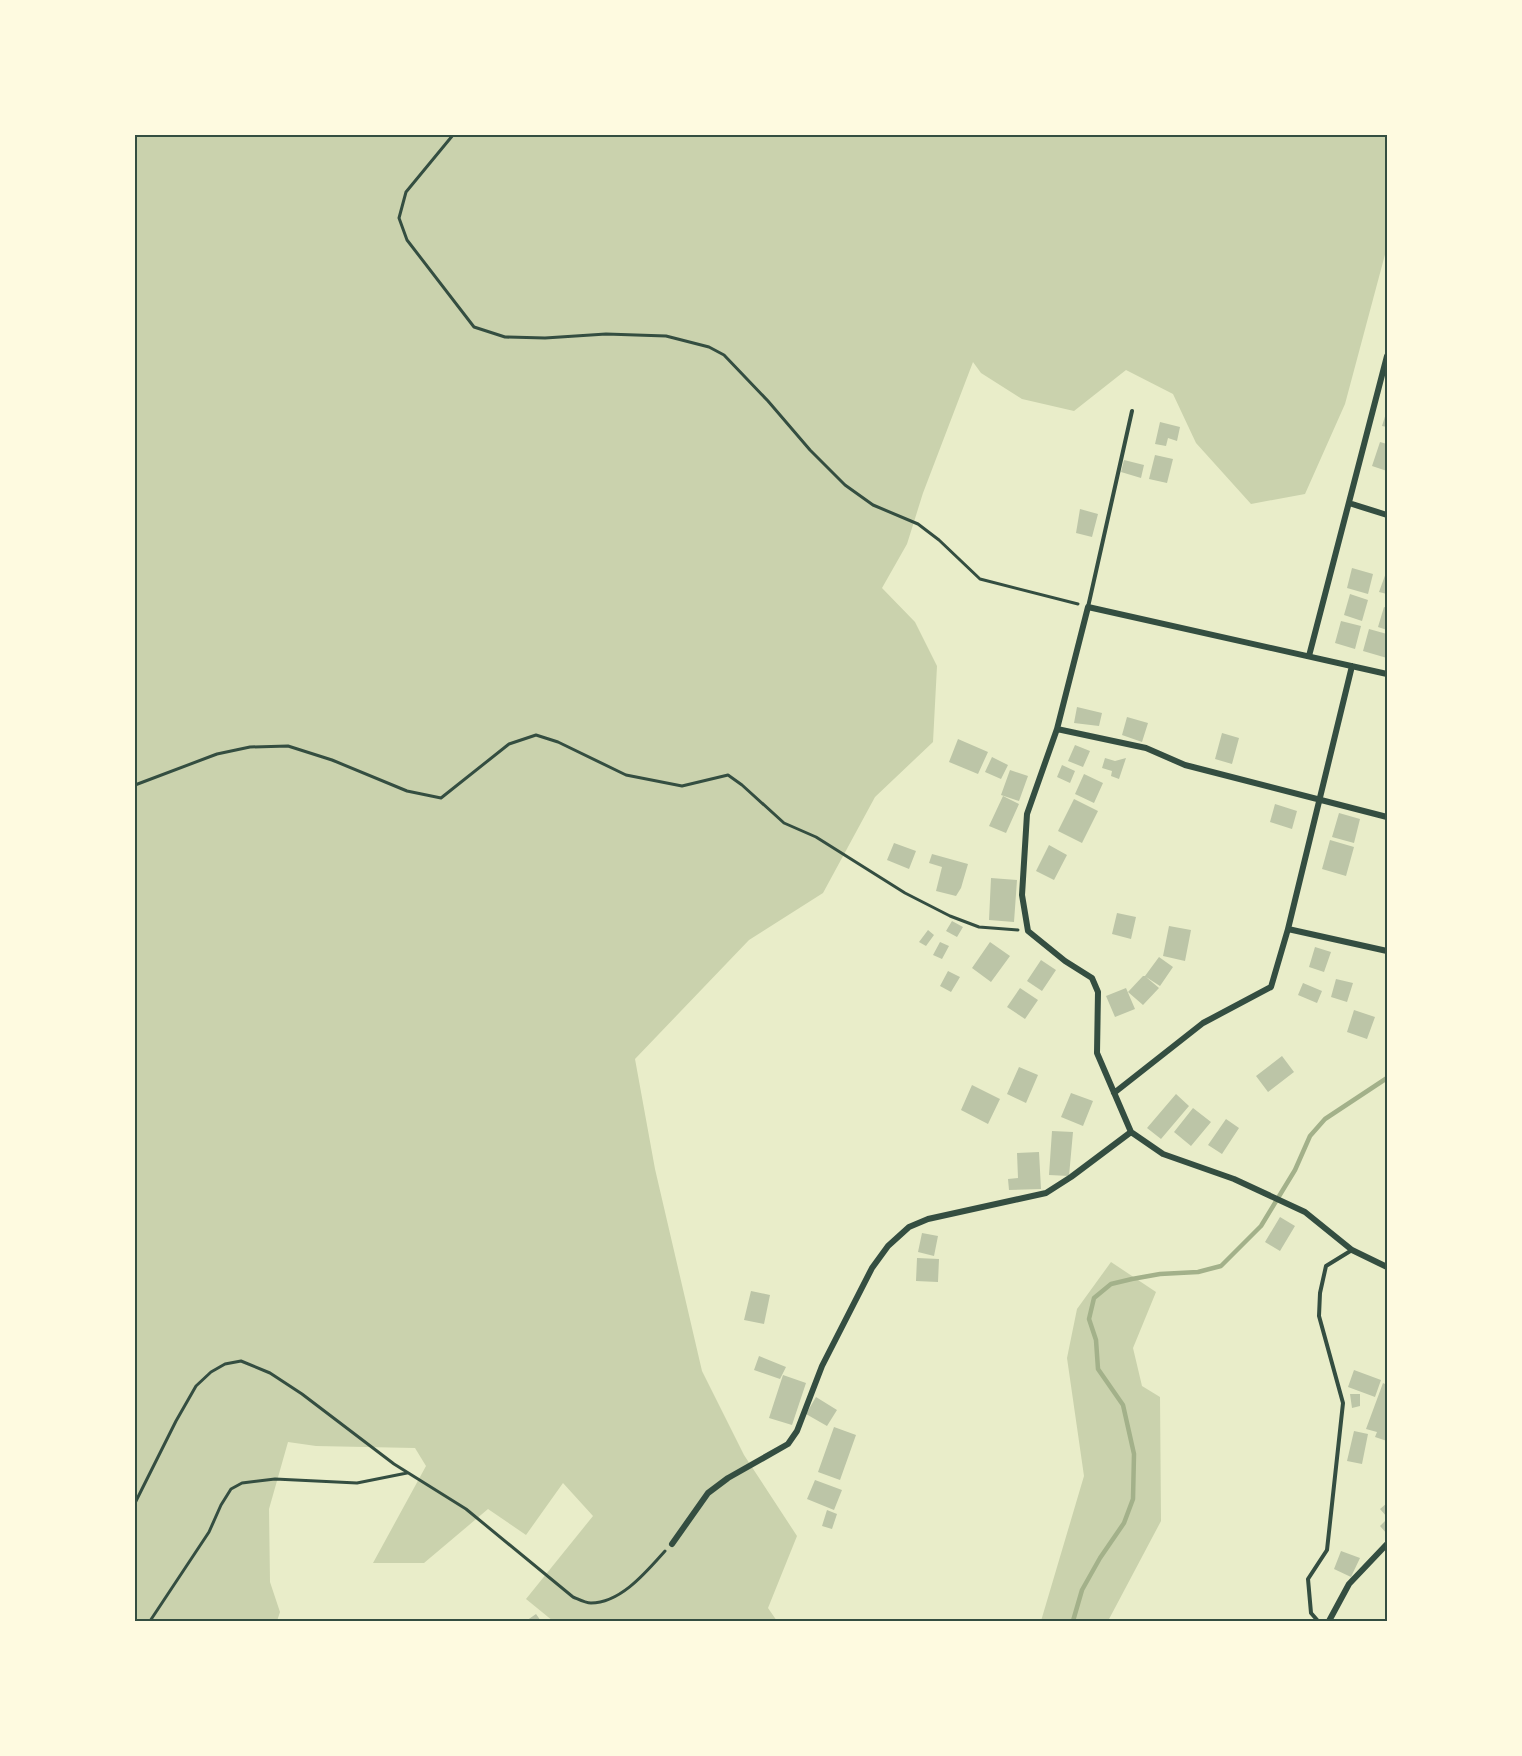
<svg xmlns="http://www.w3.org/2000/svg" width="1522" height="1756" viewBox="0 0 1522 1756" font-family="'Zilla Slab',serif">
<rect width="100%" height="100%" fill="#e9edc9"/>
<path fill="#cad2ad" d="M135 135H1383L1387 138V247L1345 404 1305 494 1251 504 1196 443 1173 394 1126 370 1074 411 1022 399 981 373 973 362 923 493 907 544 882 588 915 622 937 666 933 742 875 797 823 893 749 940 635 1059 655 1169 702 1371 744 1455 797 1536 768 1608 777 1621H553L526 1599 593 1516 563 1483 526 1535 488 1509 424 1563H373L426 1466 415 1448 316 1446 288 1442 269 1509 270 1582 280 1612 277 1621H135Z
M1111 1262 1156 1292 1133 1348 1142 1386 1160 1397 1161 1521 1108 1621H1041L1084 1476 1067 1358 1077 1309Z"/>
<g fill="none" stroke-linecap="round" stroke-linejoin="round">
<path stroke="#a3b18a" stroke-width="4.5" d="M1073 1621 1082 1590 1100 1558 1124 1523 1133 1499 1134 1454 1123 1405 1098 1369 1096 1340 1089 1319 1094 1298 1111 1284 1132 1279 1160 1274 1198 1272 1221 1266 1261 1226 1295 1170 1310 1136 1325 1119 1387 1078"/>
</g>
<path fill="#bcc5a7" d="M1387 410V427L1382 426Z
M1160 422 1180 427 1177 441 1168 438 1166 446 1155 444Z
M1380 442 1387 444V471L1372 466Z
M1155 455 1173 459 1167 483 1149 479Z
M1124 460 1144 465 1141 478 1121 472Z
M1080 509 1098 514 1092 537 1076 533Z
M1352 568 1373 574 1368 594 1347 588Z
M1387 570V594L1379 592Z
M1350 594 1368 600 1362 621 1344 615Z
M1384 607 1387 608V630L1378 627Z
M1341 621 1361 626 1355 649 1335 643Z
M1369 629 1387 634V658L1363 651Z
M1077 707 1102 713 1099 726 1074 723Z
M1127 717 1148 723 1142 742 1122 735Z
M1222 733 1239 738 1232 764 1215 759Z
M958 739 988 752 978 774 949 762Z
M1075 745 1090 751 1083 767 1068 761Z
M992 757 1008 765 1001 779 985 772Z
M1105 758 1115 761 1126 758 1119 779 1111 776 1112 771 1102 768Z
M1062 765 1075 771 1070 783 1057 777Z
M1010 770 1028 776 1019 801 1001 795Z
M1084 774 1103 783 1094 803 1075 794Z
M1003 796 1019 804 1006 833 989 826Z
M1074 799 1098 811 1082 843 1058 831Z
M1275 804 1297 811 1292 829 1270 822Z
M1339 813 1360 819 1354 843 1332 837Z
M1330 840 1354 847 1346 876 1322 869Z
M894 843 916 851 909 869 887 860Z
M1049 845 1067 855 1054 880 1036 871Z
M932 854 968 864 961 888 956 896 936 891 942 867 929 863Z
M991 878 1017 880 1014 922 989 920Z
M1117 913 1136 917 1131 939 1112 934Z
M952 921 963 927 957 937 946 931Z
M1169 926 1191 930 1185 961 1163 956Z
M928 930 934 935 926 946 919 942Z
M940 942 949 946 942 959 933 955Z
M990 942 1010 956 991 982 972 968Z
M1315 947 1331 952 1324 972 1309 967Z
M1159 957 1173 967 1160 986 1146 977 1159 988 1143 1005 1128 992 1143 976H1145Z
M1041 960 1056 970 1042 991 1027 981Z
M948 971 960 977 951 992 940 986Z
M1336 979 1353 983 1347 1002 1331 997Z
M1303 983 1322 991 1317 1003 1298 995Z
M1020 988 1038 1000 1025 1019 1007 1007Z
M1126 988 1135 1009 1115 1017 1106 996Z
M1354 1010 1375 1017 1367 1039 1347 1032Z
M1282 1056 1294 1072 1268 1092 1256 1076Z
M1019 1067 1038 1075 1026 1103 1007 1094Z
M972 1085 1000 1099 988 1124 961 1110Z
M1071 1093 1093 1101 1083 1126 1061 1117Z
M1176 1094 1189 1106 1161 1139 1147 1128Z
M1193 1108 1211 1122 1191 1146 1174 1132Z
M1226 1119 1239 1128 1222 1154 1208 1145Z
M1052 1131 1073 1132 1069 1176 1049 1175Z
M1039 1152 1041 1189 1009 1190 1008 1179 1018 1178 1017 1153Z
M1280 1217 1295 1226 1280 1251 1265 1242Z
M922 1233 938 1236 934 1256 918 1252Z
M917 1258 939 1259 938 1282 916 1281Z
M751 1291 770 1295 764 1324 744 1320Z
M759 1356 786 1367 780 1379 754 1370Z
M1354 1370 1381 1380 1375 1397 1348 1387Z
M783 1375 806 1383 792 1425 769 1418Z
M1383 1383 1387 1385V1441L1375 1437 1377 1432 1366 1429Z
M1350 1394H1360V1406L1352 1408Z
M816 1397 837 1410 827 1426 806 1414Z
M834 1427 856 1435 840 1480 818 1472Z
M1354 1431 1368 1434 1362 1464 1347 1461Z
M815 1480 842 1490 834 1510 807 1499Z
M1387 1503V1517L1380 1509Z
M827 1510 837 1514 832 1529 822 1526Z
M1387 1519V1534L1380 1526Z
M1341 1551 1360 1558 1351 1577 1334 1569Z
M536 1614 541 1621H526Z"/>
<g fill="none" stroke-linecap="round" stroke-linejoin="round">
<path stroke="#344e41" stroke-width="3" d="M453 135 406 192 399 218 407 240 474 327 505 337 545 338 606 334 666 336 709 347 724 355 768 401 810 450 845 485 873 505 918 524 939 540 980 579 1078 604
M135 785 217 754 250 747 288 746 332 760 407 791 441 798 509 744 536 735 558 742 626 775 682 786 728 775 742 785 784 823 816 837 905 893 950 916 979 927 1018 930
M135 1503 176 1421 196 1386 211 1372 225 1364 241 1361 270 1373 302 1394 394 1464 466 1509 573 1597C578 1599 585 1603 591 1603 621 1603 647 1571 665 1551
M150 1621 209 1532 221 1505 231 1489 242 1483 275 1479 357 1483 407 1473"/>
<path stroke="#344e41" stroke-width="4" d="M1088 607 1132 411
M1318 1621 1311 1613 1308 1579 1327 1550 1343 1403 1319 1316 1320 1293 1326 1266 1352 1250"/>
<path stroke="#344e41" stroke-width="6" d="M1349 503 1387 515
M1309 656 1387 356
M1057 729 1146 748 1185 765 1387 817
M1288 929 1387 951
M1114 1093 1203 1023 1271 987 1288 929 1352 666
M1131 1132 1097 1053 1098 992 1092 978 1065 961 1028 931 1022 895 1027 814 1057 729 1088 607 1387 674
M672 1544 708 1493 728 1478 788 1444 797 1431 822 1366 872 1268 888 1246 909 1227 928 1219 1046 1193 1071 1177 1131 1132 1163 1154 1234 1179 1305 1212 1352 1250 1387 1267
M1329 1621 1349 1584 1387 1544"/>
</g>
<rect width="1522" height="1756" fill="none" stroke="#fefae0" stroke-width="273"/>
<rect x="136" y="136" width="1250" height="1484" fill="none" stroke="#344e41" stroke-width="2"/>
</svg>
